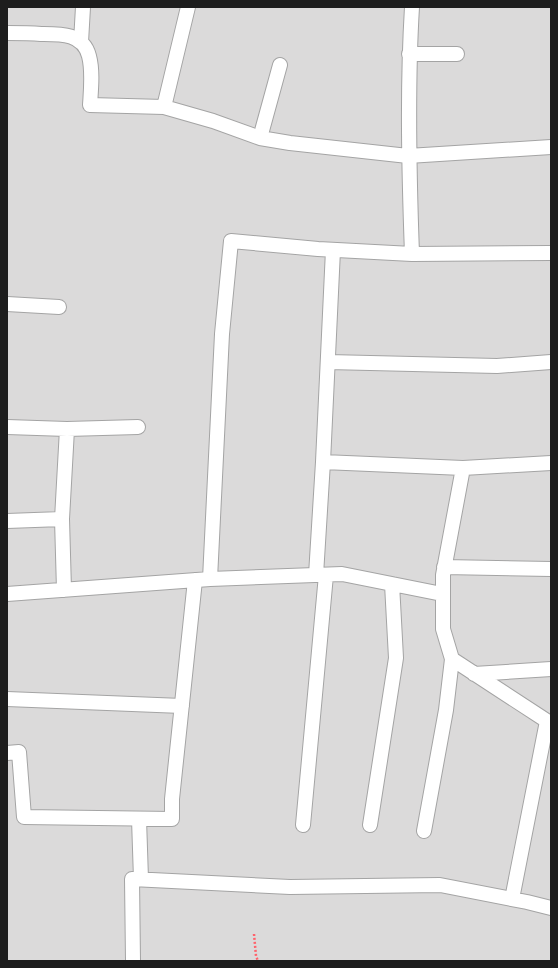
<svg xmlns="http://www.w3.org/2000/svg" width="558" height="968" viewBox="0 0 558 968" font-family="'Source Sans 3',sans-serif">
<rect width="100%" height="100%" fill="#efe9e2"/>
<path fill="#dbdada" d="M7 7H551V961H7Z"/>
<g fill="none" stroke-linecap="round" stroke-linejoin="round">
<g stroke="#a4a4a4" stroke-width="16">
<path id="minor" d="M7 33C18 33 30 33 41 34 60 34 83 33 89 56 93 71 91 89 90 105L164 107 213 121 260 138 290 143 408 156 551 147
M81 42 83 7
M409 54H457
M164 107 188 7
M260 138 280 65
M412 254C409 172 407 89 412 7
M7 304 59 307
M328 362 497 366 551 362
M7 427 67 429 138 427
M323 462 463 468 551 463
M463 468 443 575V629L452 659 547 721 551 722
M7 521 62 519
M444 567 551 569
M316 575 323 462 333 250
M210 579 222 334 231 241 318 249 412 254 551 253
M64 590 62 519 67 429
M7 594 210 579 342 574 442 594
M474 674 551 669
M7 699 182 706
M7 753 19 752 24 817 172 819V799L195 580
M139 819 141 879
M303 825 326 575
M370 825 396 658 392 584
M424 831 446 710 452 659
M512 899 547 721
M133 961 132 879 290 887 440 885 527 902 551 908"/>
</g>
<path stroke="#ff636c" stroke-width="2.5" stroke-dasharray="2 2" stroke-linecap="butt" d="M254 934 256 956 258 961"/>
<use href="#minor" stroke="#fff" stroke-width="14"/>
</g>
<rect width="558" height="968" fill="none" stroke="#1d1d1d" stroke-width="16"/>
</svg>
